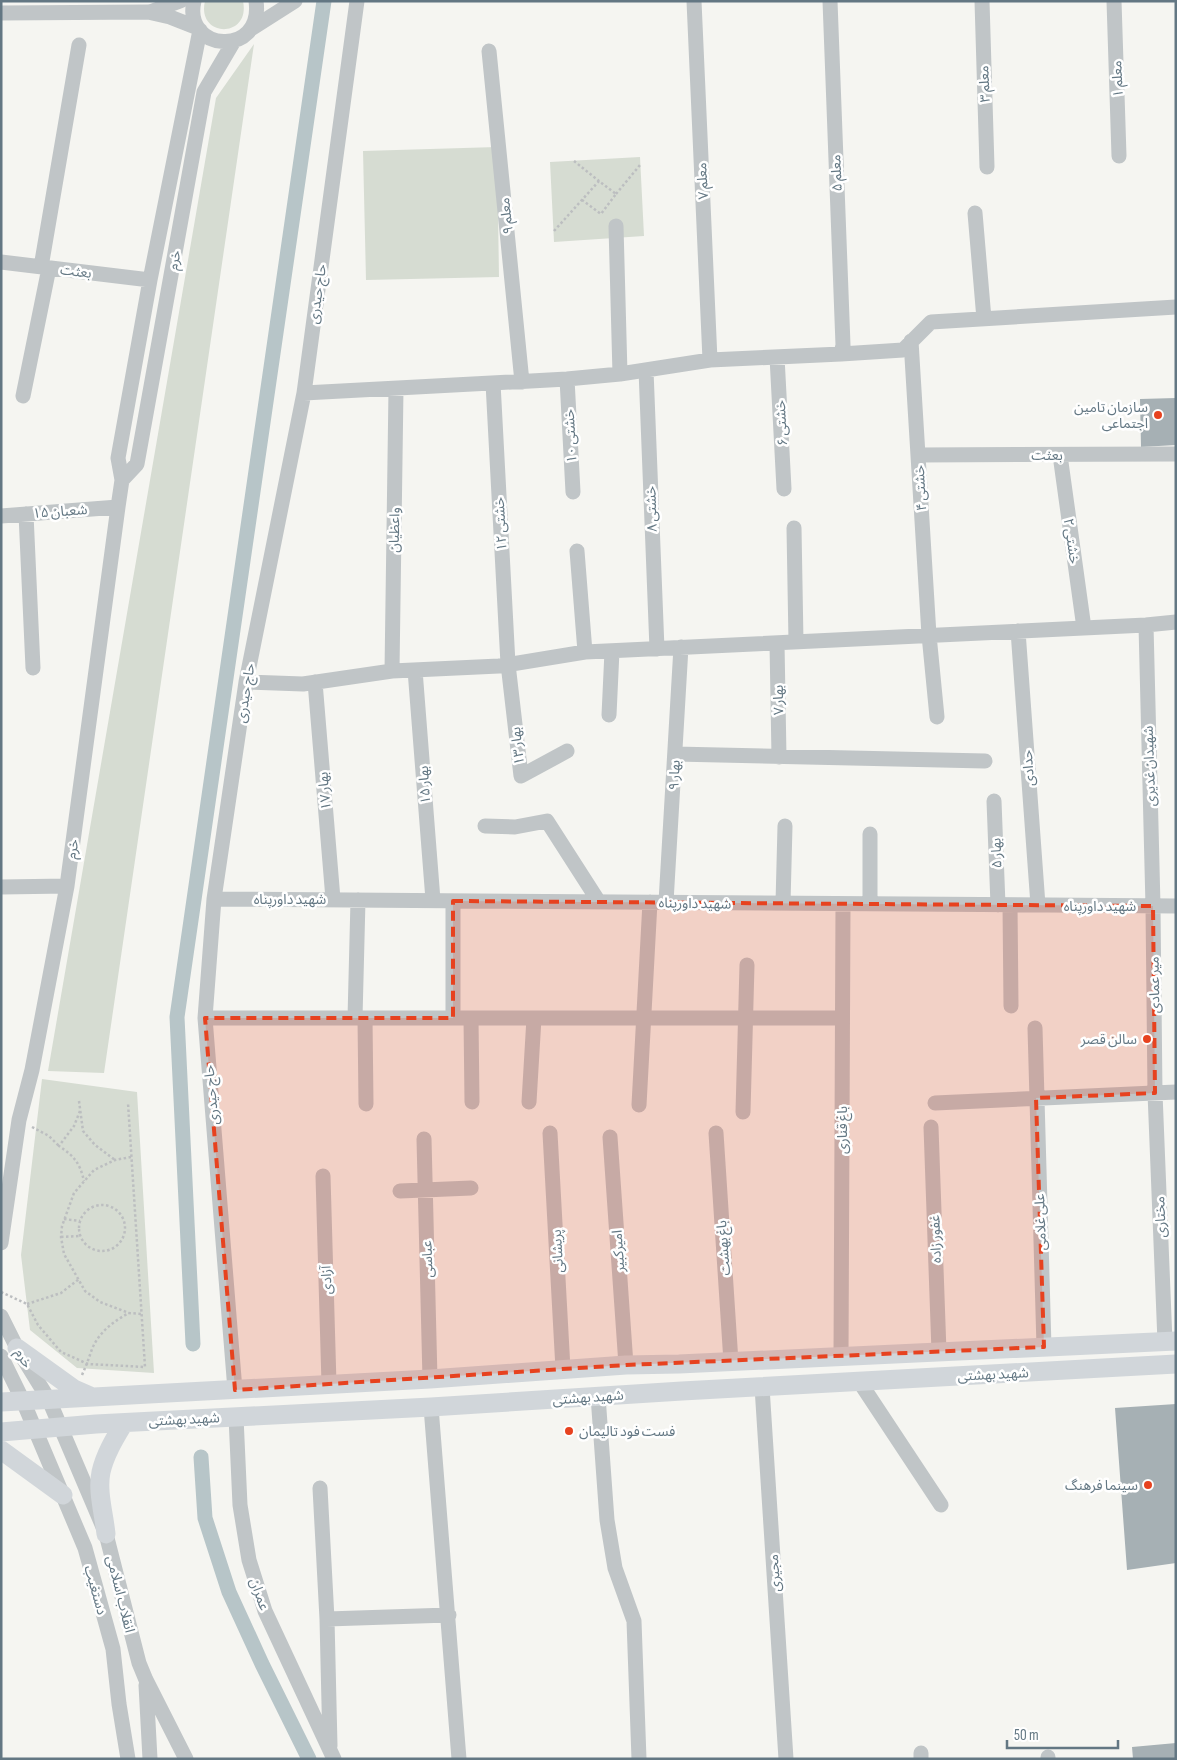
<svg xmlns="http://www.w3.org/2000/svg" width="1177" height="1760" viewBox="0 0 1177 1760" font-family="'Sofia Sans Condensed','Noto Sans Arabic',sans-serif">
<rect width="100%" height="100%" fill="#f5f5f1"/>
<path fill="#d6dcd2" d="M205 1H243C251 39 196 38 205 1Z
M254 44 104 1073 48 1071 216 98Z
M497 147 499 277 366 280 363 151Z
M640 157 644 236 554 242 550 162Z
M42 1079 137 1092 154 1373 77 1368 30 1330 21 1255Z"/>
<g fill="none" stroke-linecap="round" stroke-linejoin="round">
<path stroke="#b7c5c8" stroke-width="15" d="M193 1344 177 1017 324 1
M201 1457 205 1518 229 1592 262 1664 309 1759"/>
</g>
<path fill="#a6b0b4" d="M1176 398V445L1141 447 1140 399Z
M1176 1404V1563L1127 1570 1115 1408Z
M1176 1743V1759H1133L1132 1747Z"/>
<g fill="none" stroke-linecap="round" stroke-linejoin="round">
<path stroke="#bcbec0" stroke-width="2.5" stroke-dasharray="2.5 2.5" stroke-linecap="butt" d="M574 161 599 181
M616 194 640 165
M554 231 599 181 616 194 601 214 582 200
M79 1101 83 1131 95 1145 115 1160
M80 1111 74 1126 59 1146C74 1156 80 1163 84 1181
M32 1127 49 1136 59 1146
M131 1157 115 1160 94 1170 74 1193 62 1226 61 1237 64 1254 85 1291 100 1302 129 1313 142 1314
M79 1228a23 23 0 1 1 46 0a23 23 0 1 1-46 0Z
M64 1219 80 1221
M61 1237 80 1236
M1 1292 27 1304 38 1325 61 1352 88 1364 145 1367 128 1103
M27 1304 61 1293 79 1279
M82 1375C86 1366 89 1358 92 1349 99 1332 114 1321 129 1313"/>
<path stroke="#c0c5c7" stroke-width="15" d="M194 1C182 52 264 58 256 1
M694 1 710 360
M830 1 843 345 841 354 903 350 931 322 1176 307
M982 1 987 167
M1114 1 1119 156
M150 12 180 1
M1 13 148 12 170 17 198 28
M251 29 295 1
M489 51 522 382
M975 213 984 319
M616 226 620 374 710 360 841 354
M1 262 150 280
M41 267 79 45
M911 341 929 635 937 717
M777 357 784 489
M646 370 657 649
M567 379 573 492
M493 383 508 664 521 776 567 751
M304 393 567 379 620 374
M23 396 49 268
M918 455 1175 454
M1060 455 1084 628
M122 480 137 464 204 92 234 41
M26 514 33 668
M1 516 118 507
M794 528 796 642
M577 551 585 652
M1146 625 1153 906 1155 1093 1165 1342
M1018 631 1038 905
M777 643 779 757
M415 670 433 900
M392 671 396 389
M246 682 303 684 392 671 499 666 585 652 1146 625 1176 622
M315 682 333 899
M609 715 612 651
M675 754 985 761
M994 801 998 905
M485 826 515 827 547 821 599 902
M1 887 67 886
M214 899 1176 906
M666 902 681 647
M783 903 785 826
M870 904V834
M1010 905 1011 1006
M205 1018H842
M355 1018 358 900
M365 1018 366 1104
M453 1018V901
M471 1018 472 1102
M1035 1028 1044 1347
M529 1102 534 1018
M935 1103 1176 1092
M639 1105 650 902
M743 1112 747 965
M931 1127 939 1352
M550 1133 563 1369
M716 1133 731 1362
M610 1137 626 1365
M424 1139 430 1379
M323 1176 329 1384
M400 1191 471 1188
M1 1243 19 1120 32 1070 67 886 118 507 122 480 118 458 150 280 200 30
M1 1316 17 1348 49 1400 106 1534 139 1663 146 1680 186 1759
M1 1356 23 1401 85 1548 113 1649 119 1704 128 1759
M841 1357 843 904
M859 1381 941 1505
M762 1387 786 1759
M235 1390 205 1018 214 899 246 682 304 393 357 1
M598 1396 607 1520 615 1568 634 1621 639 1759
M431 1407 459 1759
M236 1417 240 1505 249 1560 265 1611 334 1759
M320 1488 327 1619 330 1746
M327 1619 449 1615
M146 1685 150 1759
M921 1753V1759
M1048 1757V1759"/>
<path stroke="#d1d6da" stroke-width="19" d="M17 1348 74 1389 90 1396
M1 1402 430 1379 626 1365 679 1364 1176 1341
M1 1432 96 1424 431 1407 682 1391 1176 1364
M1 1450 63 1495
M106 1534C104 1514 97 1491 101 1472 105 1454 115 1438 124 1423"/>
</g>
<path fill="#e7421f" fill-opacity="0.2" stroke="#e7421f" stroke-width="4" stroke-dasharray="10 6" stroke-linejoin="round" d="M453 901 1153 906 1155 1093 1036 1098 1044 1347 626 1365 235 1390 205 1018H453Z"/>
<g fill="#e7421f" stroke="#fff" stroke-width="2">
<circle cx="1158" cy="415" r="5"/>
<circle cx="1147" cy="1039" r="5"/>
<circle cx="569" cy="1431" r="5"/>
<circle cx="1148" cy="1485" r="5"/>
</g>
<g text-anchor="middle" stroke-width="5" stroke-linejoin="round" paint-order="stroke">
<g font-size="14" fill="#637783" stroke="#fff">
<text transform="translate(1117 79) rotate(-92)" y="5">معلم ۱</text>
<text transform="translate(984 84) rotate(-92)" y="5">معلم ۳</text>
<text transform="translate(836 173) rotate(-92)" y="5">معلم ۵</text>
<text transform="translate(702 181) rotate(-93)" y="5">معلم ۷</text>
<text transform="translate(506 216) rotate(-96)" y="5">معلم ۹</text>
<text transform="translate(174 260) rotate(-80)" y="5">خرم</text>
<text transform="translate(76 271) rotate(7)" y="5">بعثت</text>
<text transform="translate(317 294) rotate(-82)" y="5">حاج حیدری</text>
<text transform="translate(781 423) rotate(-93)" y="5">خشتی ۶</text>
<text transform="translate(570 436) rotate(-93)" y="5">خشتی ۱۰</text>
<text x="1047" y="460">بعثت</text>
<text transform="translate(920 488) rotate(-93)" y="5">خشتی ۴</text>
<text transform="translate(651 509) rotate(-92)" y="5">خشتی ۸</text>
<text transform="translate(60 511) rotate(-4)" y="5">۱۵ شعبان</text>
<text transform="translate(500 524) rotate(-93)" y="5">خشتی ۱۲</text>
<text transform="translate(394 530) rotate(-89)" y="5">واعظیان</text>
<text transform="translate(1072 541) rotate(82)" y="5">خشتی ۲</text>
<text transform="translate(245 693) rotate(-81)" y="5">حاج حیدری</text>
<text transform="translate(778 700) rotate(-91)" y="5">بهار ۷</text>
<text transform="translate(517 746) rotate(-96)" y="5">بهار ۱۳</text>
<text transform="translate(1149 766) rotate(-92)" y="5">شهیدان غدیری</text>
<text transform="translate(1028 768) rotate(-94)" y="5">حدادی</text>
<text transform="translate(674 775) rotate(-87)" y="5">بهار ۹</text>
<text transform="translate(424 785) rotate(-94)" y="5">بهار ۱۵</text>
<text transform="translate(324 791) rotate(-95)" y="5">بهار ۱۷</text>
<text transform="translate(72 849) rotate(-82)" y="5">خرم</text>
<text transform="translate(996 853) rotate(-92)" y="5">بهار ۵</text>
<text x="290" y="904">شهید داورپناه</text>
<text transform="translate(695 903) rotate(1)" y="5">شهید داورپناه</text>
<text x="1100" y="911">شهید داورپناه</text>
<text transform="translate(1154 985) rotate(-91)" y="5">میر عمادی</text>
<text transform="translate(211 1095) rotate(-95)" y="5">حاج حیدری</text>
<text transform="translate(842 1130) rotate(-90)" y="5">باغ قناری</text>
<text transform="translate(1160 1217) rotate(-92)" y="5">مختاری</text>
<text transform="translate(1040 1222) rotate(-92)" y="5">علی غلامی</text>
<text transform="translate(935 1239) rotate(-92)" y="5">غفور زاده</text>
<text transform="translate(723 1248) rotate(-94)" y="5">باغ بهشت</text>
<text transform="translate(557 1251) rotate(-93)" y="5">پریشانی</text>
<text transform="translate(618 1251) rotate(-94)" y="5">امیرکبیر</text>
<text transform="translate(427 1259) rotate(-92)" y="5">عباسی</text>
<text transform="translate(326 1280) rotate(-92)" y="5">آزادی</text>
<text transform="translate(24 1358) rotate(59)" y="5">خرم</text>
<text transform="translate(993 1374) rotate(-3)" y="5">شهید بهشتی</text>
<text transform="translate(588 1397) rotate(-4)" y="5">شهید بهشتی</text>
<text transform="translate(184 1419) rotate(-3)" y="5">شهید بهشتی</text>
<text transform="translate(774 1573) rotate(-94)" y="5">مجیری</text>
<text transform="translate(96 1590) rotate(74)" y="5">دستغیب</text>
<text transform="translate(121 1594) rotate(76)" y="5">انقلاب اسلامی</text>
<text transform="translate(260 1594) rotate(71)" y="5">عمران</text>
</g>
<g font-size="14" fill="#637783" stroke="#fff" text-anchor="end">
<text x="1148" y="412">سازمان تامین<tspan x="1148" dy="16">اجتماعی</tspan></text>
<text x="1137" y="1044">سالن قصر</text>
<text x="579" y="1436" text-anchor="start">فست فود تالیمان</text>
<text x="1138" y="1490">سینما فرهنگ</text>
</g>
</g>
<rect width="1177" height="1760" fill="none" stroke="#637783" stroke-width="5"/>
<path d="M1007 1740v8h111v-8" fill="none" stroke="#637783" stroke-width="2.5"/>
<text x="1014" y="1740" font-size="15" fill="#637783" stroke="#ffffff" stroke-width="4" paint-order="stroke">50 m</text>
</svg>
